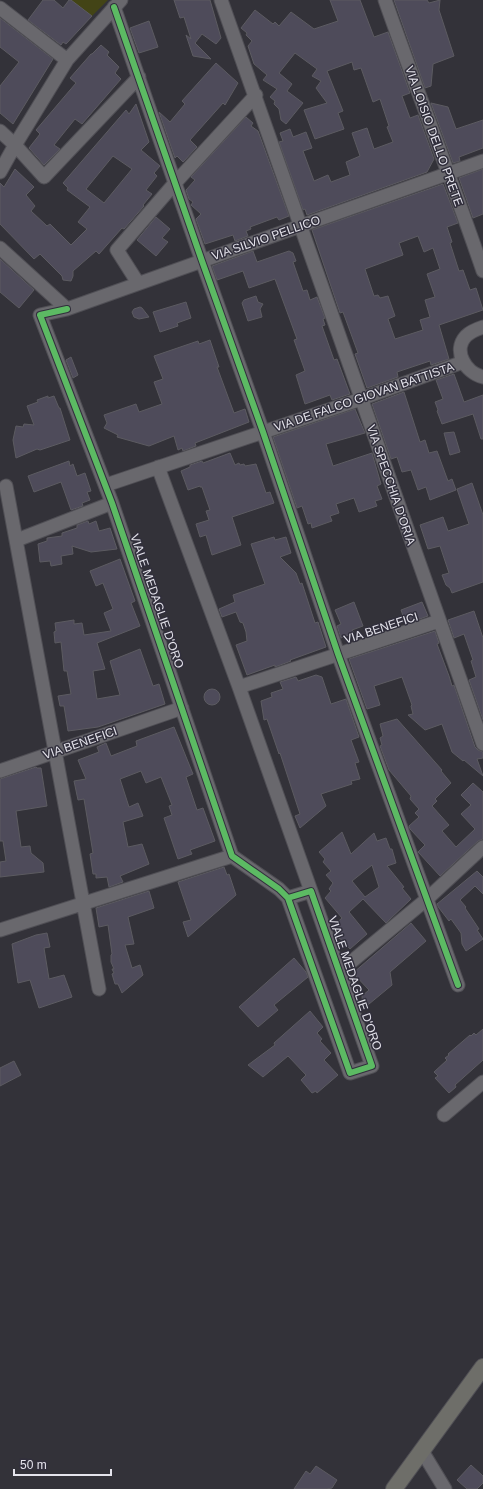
<svg xmlns="http://www.w3.org/2000/svg" width="483" height="1489" viewBox="0 0 483 1489" font-family="Helvetica,sans-serif">
<rect width="100%" height="100%" fill="#333239"/>
<path fill="#434416" d="M71 0H108L92 16Z"/>
<path fill="#4e4b5a" stroke="#5c5b61" fill-rule="evenodd" d="M43 0H54L63 8 69 0H71L92 16 66 44 63 42 61 45 28 20Z
M174 0H210L221 38 216 44 202 34 195 43 211 59 193 56 186 35 191 39 184 17 180 18Z
M330 0H360L374 37 388 32 410 93 402 96 410 118 418 115 434 159 427 172 307 215 305 209 303 210 279 142 283 141 280 133 290 129 293 137 306 132 312 148 303 151 314 181 328 175 331 182 350 175 346 162 360 156 352 133 367 128 374 149 393 142 387 127 389 126 380 99 373 102 361 68 354 70 352 62 327 71 343 111 338 113 344 129 315 139 304 110 327 103 316 88 321 81 312 76 317 69 295 53 279 73 292 84 287 91 303 103 286 124 281 120 279 109 274 104 275 101 270 97 277 89 263 80 267 75 254 64 248 46 252 41 246 35 247 33 241 28 255 10 273 24 275 22 279 26 291 12 314 29 338 21Z
M394 0H427L429 3 440 0 439 10 454 56 433 64 431 86 425 88Z
M0 18 53 59 13 124 0 113V86L19 62 0 47Z
M149 21 158 47 139 53 130 28Z
M101 45 109 52 107 55 119 67 115 73 121 79 82 124 75 119 54 145 60 149 44 165 29 148 40 134 36 130 76 83 70 78 91 54H92Z
M216 63 238 83 225 105 223 103 190 140 197 147 183 162 177 156 175 158 159 112 170 122 185 104 182 101Z
M431 103 448 107 456 129 483 120V148L459 157 460 161 453 163Z
M136 104 149 142 141 150 160 166 154 173 157 176 146 190 152 194 143 205 144 206 124 229 122 228 99 254 96 251 73 271V276L71 281 63 280 62 276 40 254 34 259 0 224V183L4 187 15 169 34 187 26 195 35 206 31 211 47 226 50 224 71 245 87 229 78 222 90 207 67 190 68 188 63 183 126 110 129 114ZM113 156 132 169 104 203 86 189Z
M246 117 253 123 251 126 258 131 289 216 279 220 277 217 250 227 251 229 246 231 248 236 235 241 233 235 205 244 196 219 201 214 191 205 193 202 189 199 186 190 195 180 191 177Z
M483 169V214L473 218 459 178Z
M443 184 458 223 447 227 452 242 450 243 459 271 463 270 470 290 476 288 483 310 439 325 449 359 431 365 430 361 397 372 398 377 367 388 355 354 358 353 343 312 340 313 312 230ZM418 236 424 252 433 248 440 269 427 274 435 297 425 300 430 317 420 320 423 330 395 339 388 319 395 316 388 296 380 298 378 295 374 296 365 269 403 255 399 243Z
M156 217 170 229 162 238 168 242 156 256 137 240Z
M253 251 257 262 289 251 293 253 296 261 293 262 303 291 307 290 310 300 317 297 325 318 323 319 325 325 322 326 334 360 337 359 350 394 332 400 330 395 305 404 296 375 305 371 294 340 297 339 275 279 249 288 243 271 217 280 212 266Z
M0 259 34 290 19 308 0 292Z
M256 296 258 302 263 304 260 309 262 317 248 321 242 303 244 300Z
M186 302 191 318 177 323 178 326 160 332 153 312Z
M140 307 142 308 149 317 139 319 134 317 132 312 134 309Z
M210 340 219 367H217L234 413 245 409 249 422 195 443 196 446 183 451 182 448 178 450 174 436 149 446 117 437 118 435 104 428 107 423 104 415 136 404 139 412 162 404 154 382 163 379 154 356 198 341 199 344Z
M71 357 78 375 73 378 66 360Z
M454 374 464 402 483 395V439H481L473 414 442 424 437 411 438 410 435 402 443 399 436 380Z
M404 392 420 442 425 440 429 453 437 451 448 481 452 479 456 490 430 500 426 487 418 490 411 470 402 472 397 457 391 459 372 404Z
M48 396V398L54 396 59 408H60L70 440 40 450 37 449 16 458 13 440 16 426 23 427 24 424 34 425 27 406 38 402 37 400Z
M355 409 365 433 326 444 333 466 372 453 381 484 377 486 382 499 375 501 377 506 359 512 354 498 336 504 339 513 330 516 332 521 312 528 311 523 308 524 302 506 297 508 273 437Z
M454 432 460 452 450 455 444 433Z
M230 453 235 465 239 463 240 465 244 464 245 466 256 464 266 493 270 492 274 503 232 517 241 545 212 555 206 535 200 537 196 524 209 520 206 511 210 510 202 487H200V486L188 490 181 471 190 467V465L202 461 203 463Z
M69 461 70 466 73 464 77 476 85 473 91 491 87 492 90 500 82 503 83 506 71 510 61 482 34 492 28 476Z
M472 483 483 515V582L452 593 450 588 446 585 442 575 449 573 440 546 428 549 420 525 443 517 448 531 469 524 457 489Z
M88 521 89 524 96 521 99 531 110 528 117 549 91 552 72 546 73 554 61 556 62 564 51 566 50 561 40 562 38 544 47 541V538L62 536V533L77 528V525Z
M274 537 275 540 286 537 291 553 280 557 296 573 300 584 302 583 315 623 318 622 326 647 290 660 291 661 275 667V665L247 675 236 645 247 641 246 632 243 623 240 622 236 612 222 617 219 609 235 602 233 595 265 584 251 544Z
M120 559 135 601 131 603 140 626 97 643 105 669 93 671 97 699 120 695 110 661 140 649 153 686 159 684 165 704 98 727 68 731 64 706H60L58 696 71 694 67 671H64L61 642 55 643 54 632 56 631 55 623 74 620V624L82 623 84 635 111 631 104 613 113 609 103 583 96 586 90 571Z
M354 602 363 626 352 630 354 633 341 638 337 626 341 624 335 610Z
M422 602 428 616 406 624 401 610Z
M474 611 483 638V720L469 680 476 677 471 661 473 660 464 634 454 638 448 620Z
M435 631 439 643 437 644 449 676 452 686 454 685 475 747 478 750 483 752V758L477 759 483 776 464 760 463 761 452 752 442 724 425 730 408 715 413 714 411 706 412 705 402 677 374 686 380 705 367 709 349 659Z
M316 675 322 677 331 704 346 699 359 737 351 740 359 762 355 763 360 779 351 781 352 784 321 794 326 806 300 828 295 816 300 814 280 753 279 754 267 719 264 720 261 701 272 697 271 693 283 689 280 682 296 677 298 681Z
M204 697a8 8 0 1 1 16 0a8 8 0 1 1-16 0Z
M397 719 442 770 441 771 451 783 435 799 437 801 432 806 449 825 442 831 456 847 475 829 461 814 471 805 461 795 473 783 483 792V839L478 841 440 876 419 853 418 852 425 845 410 829 409 826 419 817 415 813 419 809 410 799 411 796 389 770 380 746 382 745 380 738 383 736 380 724Z
M174 727 193 774 186 777 197 810 203 808 215 841 190 850 192 854 178 859 164 818 172 815 169 806 172 805 161 777 146 783 141 771 120 779 129 807 138 803 143 816 123 822 128 847 142 844 149 864 120 876 123 882 109 887 107 877 96 878V874H93L90 854 93 853 84 799 78 800 74 781 86 779 78 760 99 752 97 747 106 743 111 756 137 746 136 741Z
M36 767 37 768H41L47 806 16 811 21 847 30 846 31 853 43 863 44 872 0 877V862L6 861 3 841H0V779Z
M342 832 351 854 374 833 377 841 386 838 390 849H392L396 863 387 866 404 887 402 888 411 899 386 923 363 899 349 912 367 934 350 949 342 940 337 937 333 926 342 918 325 898 331 891 329 889 333 883 326 875 331 871 323 862 325 859 319 852ZM372 865 379 887 365 897 352 881Z
M224 867 227 875 229 874 236 895 188 937 183 922 191 920 178 882Z
M477 871 483 877V894L475 886 460 900 466 907 465 908 479 929 477 930 483 939 466 951 462 944 461 933 451 919 449 921 439 908 437 904Z
M149 891 154 908 128 917 134 944 125 945 132 968 140 965 143 975 122 993 118 984H115L112 974 114 973 112 969H114L111 962V955L112 954 108 925 99 927 96 908Z
M411 923 426 941 390 972 392 985 363 1009 362 996 369 990 353 973Z
M47 933 50 947 44 948 49 979 64 975 72 997 39 1008 30 980 18 983 12 944 36 935Z
M294 958 306 972 308 977 274 1005 278 1010 258 1027 239 1007Z
M310 1011 323 1027 317 1033 322 1039 320 1041 331 1053 324 1060 338 1075 317 1093 316 1091 312 1093 301 1080 306 1075 288 1056 263 1077 248 1065 275 1045 274 1043Z
M483 1029V1060L455 1085 456 1087 449 1093 435 1078 438 1076 434 1072 447 1060 445 1058 449 1055 448 1054 470 1035 471 1036 474 1033 476 1035Z
M14 1061 21 1075 0 1086V1068Z
M471 1465 483 1476V1483L477 1489H467L457 1480Z
M316 1466 337 1480 332 1488 326 1489H294L306 1471 310 1474Z"/>
<g fill="none" stroke-linecap="round" stroke-linejoin="round">
<g stroke="#504f55" stroke-width="15">
<path id="minor" d="M221 0 483 744
M385 0C417 91 452 180 483 271
M114 7 202 261 263 432 338 654 458 985
M0 8 67 60
M0 131 15 145 44 177 139 77
M0 172 15 145 67 60 121 0
M0 248 67 309 483 161
M138 283 117 250 175 183 256 95
M67 309 40 315 112 503 232 856 279 889 288 898 350 1073 372 1066 311 891 288 898
M483 327C477 329 471 331 466 336 452 351 466 373 483 377
M158 467 239 687 311 891
M106 485 361 399 463 362
M6 486 99 989
M17 540 112 503
M239 687 439 621
M0 771 182 708
M0 930 232 856
M339 972 427 899 483 847
M444 1115 483 1082
M422 1451 445 1489"/>
</g>
<g stroke="#504f55" stroke-width="18">
<path id="major" d="M394 1489 483 1367"/>
</g>
<use href="#minor" stroke="#69686d" stroke-width="13"/>
<use href="#major" stroke="#6e6e69" stroke-width="16"/>
<g stroke="#312f3c" stroke-width="8">
<path id="cycleway" d="M114 7 202 261 263 432 338 654 458 985
M67 309 40 315 112 503 232 856 279 889 288 898 350 1073 372 1066 311 891 288 898"/>
</g>
<use href="#cycleway" stroke="#5cba63" stroke-width="6"/>
</g>
<g text-anchor="middle" stroke-width="3" stroke-linejoin="round" paint-order="stroke">
<g font-size="12" fill="#e5e4ec" stroke="#312f3c">
<text transform="translate(434 136) rotate(70)" y="4">VIA LOISIO DELLO PRETE</text>
<text transform="translate(266 238) rotate(-19)" y="4">VIA SILVIO PELLICO</text>
<text transform="translate(364 397) rotate(-19)" y="4">VIA DE FALCO GIOVAN BATTISTA</text>
<text transform="translate(391 485) rotate(71)" y="4">VIA SPECCHIA D'ORIA</text>
<text transform="translate(157 601) rotate(71)" y="4">VIALE MEDAGLIE D'ORO</text>
<text transform="translate(381 628) rotate(-18)" y="4">VIA BENEFICI</text>
<text transform="translate(80 743) rotate(-19)" y="4">VIA BENEFICI</text>
<text transform="translate(355 983) rotate(71)" y="4">VIALE MEDAGLIE D'ORO</text>
</g>
</g>
<path d="M14 1469v6h97v-6" fill="none" stroke="#e5e4ec" stroke-width="2"/>
<text x="20" y="1469" font-size="12" fill="#e5e4ec" stroke="#312f3c" stroke-width="3" paint-order="stroke">50 m</text>
</svg>
